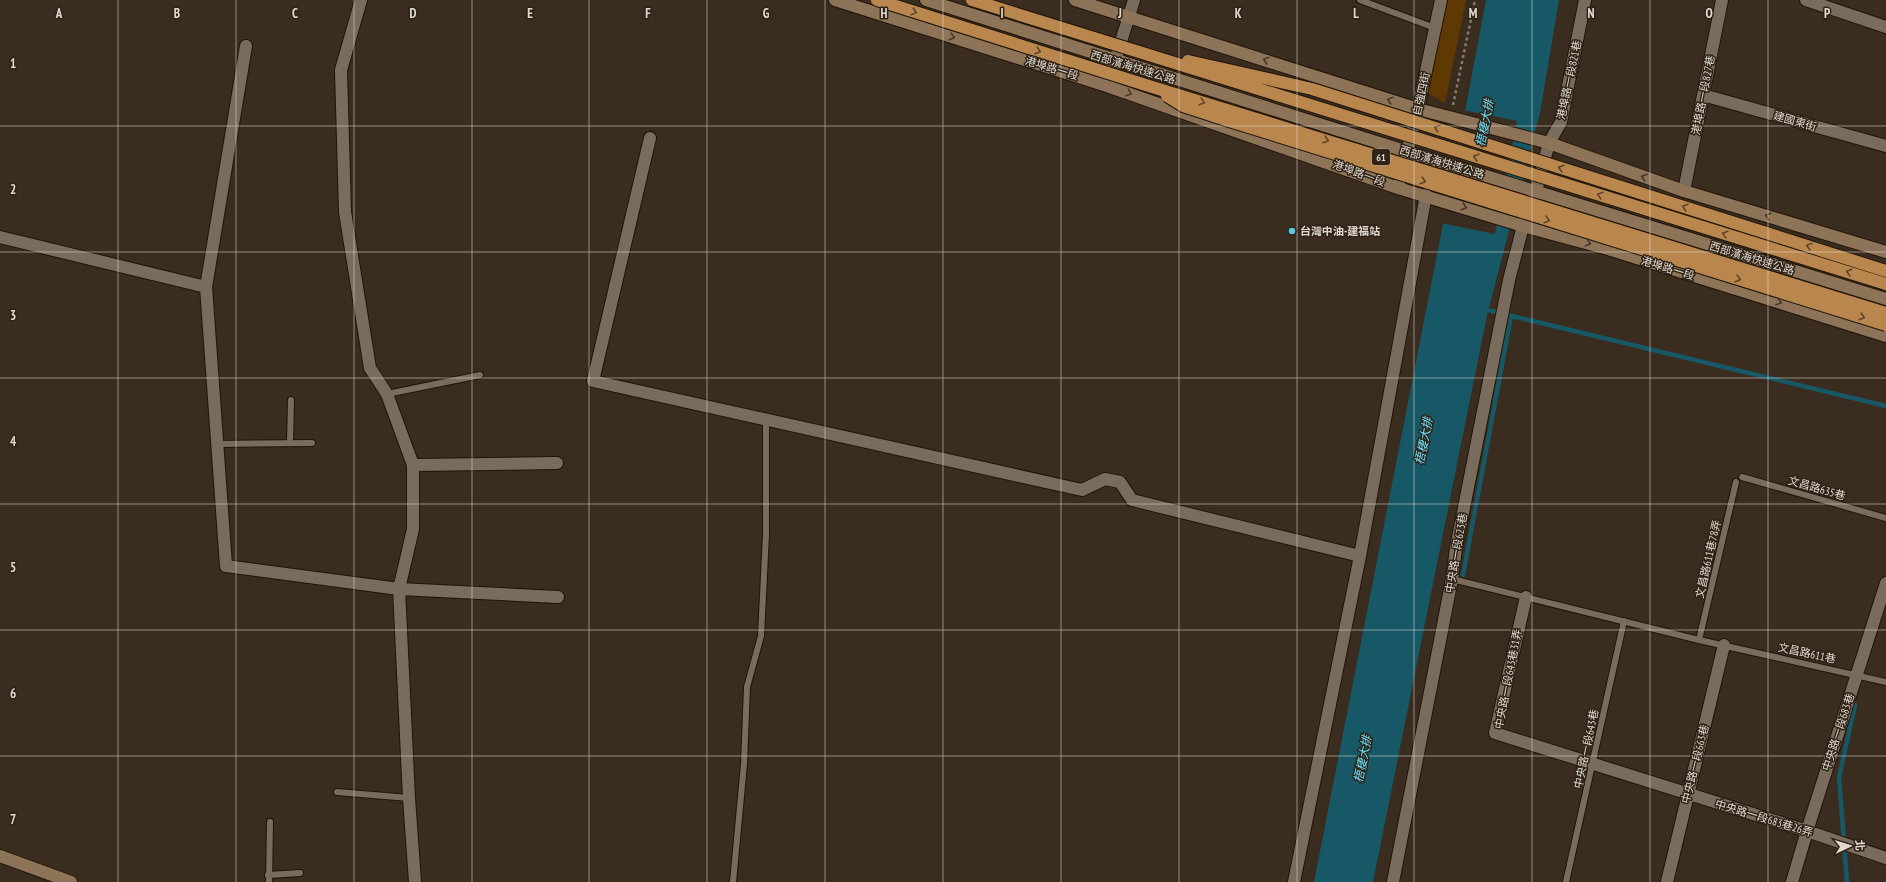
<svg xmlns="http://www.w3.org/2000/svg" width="1886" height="882" viewBox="0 0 1886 882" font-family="'PT Sans Narrow','Noto Sans TC',sans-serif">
<rect width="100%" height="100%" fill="#3a2d1f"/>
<path fill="#5f3902" d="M1442 0H1466L1445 103 1423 90Z"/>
<path fill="#175867" d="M1486 0H1559L1540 113 1487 315 1373 882H1314L1463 122Z"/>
<path fill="#3a2d1f" d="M1463 110 1517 121 1495 234 1441 223Z"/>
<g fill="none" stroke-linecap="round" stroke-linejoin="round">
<path stroke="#175867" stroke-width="4.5" d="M1483 309 1886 406
M1463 575 1511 316
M1847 882 1839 777 1855 705"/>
<g stroke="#201508" stroke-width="8">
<path id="lane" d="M1360 0 1435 28
M387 394 480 375
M290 443 291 400
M217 444 312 443
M1742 477 1886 518
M1452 579 1699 640 1886 682
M1699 640 1736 482
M337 792 409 798
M268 875 300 873
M269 882 270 822
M733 882 744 764 747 687 761 636 766 534V420
M1566 882 1624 621"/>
</g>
<g stroke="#201508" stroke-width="14">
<path id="street" d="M361 0 341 70 345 212 370 368 387 394 413 465V529L399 589 409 798 415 882
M1806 0 1886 27
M246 46 206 287 226 566 399 589 558 597
M1107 86 1134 0
M1703 95 1886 146
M650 138 593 381 1082 490 1105 479 1120 482 1132 500 1360 556
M1398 188 1418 109 1441 0
M1684 191 1722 0
M0 237 206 287
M413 465 557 463
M1526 597 1495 733 1807 831 1886 858
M1294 882 1360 556 1426 195
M1393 882 1452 579 1456 548 1509 280 1523 226 1536 191 1549 143 1561 122 1585 0
M1667 882 1724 645
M1792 882 1807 831 1886 583"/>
</g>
<g stroke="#201508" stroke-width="14">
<path id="secondary" d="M835 0 1107 86 1398 188 1523 226 1608 249 1886 336
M926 0 1408 152 1886 299
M1075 0 1418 109 1549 143 1684 191 1886 252
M0 856 71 882"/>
</g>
<path stroke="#857a6e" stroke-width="2.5" stroke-dasharray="3 3" stroke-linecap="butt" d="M1453 105 1475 0"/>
<use href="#lane" stroke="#7a6c5d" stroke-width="6"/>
<use href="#street" stroke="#7a6c5d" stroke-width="12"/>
<use href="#secondary" stroke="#8d7458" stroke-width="12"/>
<g stroke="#201508" stroke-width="14" stroke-linecap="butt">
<path id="highway-bridge" d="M877 0 1149 86 1886 313
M972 0 1886 284
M1188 61 1312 89 1886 271
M1167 96 1183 106 1226 120 1886 325"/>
</g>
<use href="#highway-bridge" stroke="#b9874e" stroke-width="12"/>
</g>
<defs><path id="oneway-chevron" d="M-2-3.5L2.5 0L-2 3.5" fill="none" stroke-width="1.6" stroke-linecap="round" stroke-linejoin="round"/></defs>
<g stroke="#5f462a">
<use href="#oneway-chevron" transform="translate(914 12) rotate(18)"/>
<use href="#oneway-chevron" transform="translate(1038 51) rotate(18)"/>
<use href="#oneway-chevron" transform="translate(1202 102) rotate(17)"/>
<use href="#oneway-chevron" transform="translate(1437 128) rotate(-162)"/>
<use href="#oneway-chevron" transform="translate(1326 140) rotate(17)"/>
<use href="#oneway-chevron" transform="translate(1476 157) rotate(-163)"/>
<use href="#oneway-chevron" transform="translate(1561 168) rotate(-162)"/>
<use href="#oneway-chevron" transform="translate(1423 181) rotate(17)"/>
<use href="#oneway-chevron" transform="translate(1600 195) rotate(-163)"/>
<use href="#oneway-chevron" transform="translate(1685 207) rotate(-162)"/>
<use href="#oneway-chevron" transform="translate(1547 220) rotate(17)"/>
<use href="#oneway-chevron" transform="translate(1725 234) rotate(-163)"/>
<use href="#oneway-chevron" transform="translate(1809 246) rotate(-162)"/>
<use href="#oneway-chevron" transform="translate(1849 272) rotate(-163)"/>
<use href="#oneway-chevron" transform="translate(1738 279) rotate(17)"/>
<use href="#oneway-chevron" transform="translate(1862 317) rotate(17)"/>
</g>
<g stroke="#463726">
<use href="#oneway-chevron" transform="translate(952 37) rotate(17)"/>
<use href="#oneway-chevron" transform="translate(1266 60) rotate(-162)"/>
<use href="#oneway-chevron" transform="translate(1129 93) rotate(19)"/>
<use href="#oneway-chevron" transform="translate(1390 100) rotate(-162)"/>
<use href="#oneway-chevron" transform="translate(1644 177) rotate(-161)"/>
<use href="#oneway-chevron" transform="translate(1464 207) rotate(17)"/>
<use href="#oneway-chevron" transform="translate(1768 216) rotate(-163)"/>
<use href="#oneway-chevron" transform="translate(1588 243) rotate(15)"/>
<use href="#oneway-chevron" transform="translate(1779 302) rotate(17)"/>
</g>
<path fill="none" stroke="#e1d9d0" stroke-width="1" stroke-opacity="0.55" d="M118 0V882M236 0V882M354 0V882M472 0V882M589 0V882M707 0V882M825 0V882M943 0V882M1061 0V882M1179 0V882M1297 0V882M1414 0V882M1532 0V882M1650 0V882M1768 0V882M0 126H1886M0 252H1886M0 378H1886M0 504H1886M0 630H1886M0 756H1886"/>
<circle fill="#59c8e5" stroke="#2f2316" stroke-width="1.5" cx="1292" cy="231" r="4"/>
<g text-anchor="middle" stroke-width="3" stroke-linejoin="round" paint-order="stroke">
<rect fill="#2f2316" stroke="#aca298" stroke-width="1" x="1372" y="149" width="18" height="16" rx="3"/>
<g font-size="10" font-weight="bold" fill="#e1d9d0">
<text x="1381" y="161">61</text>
</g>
<g font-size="11" fill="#e1d9d0" stroke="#2f2316">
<text transform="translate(1133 67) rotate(17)" y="4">西部濱海快速公路</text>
<text transform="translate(1052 68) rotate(17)" y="4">港埠路一段</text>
<text transform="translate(1569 80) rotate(-78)" y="4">港埠路一段821巷</text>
<text transform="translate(1421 94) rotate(-78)" y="4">自強四街</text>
<text transform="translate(1703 95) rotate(-79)" y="4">港埠路一段827巷</text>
<text transform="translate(1795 121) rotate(16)" y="4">建國東街</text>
<text transform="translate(1442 162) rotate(17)" y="4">西部濱海快速公路</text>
<text transform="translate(1359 173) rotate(20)" y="4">港埠路一段</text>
<text transform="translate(1752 258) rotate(17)" y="4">西部濱海快速公路</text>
<text transform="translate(1668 268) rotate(17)" y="4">港埠路一段</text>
<text transform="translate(1817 488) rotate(16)" y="4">文昌路635巷</text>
<text transform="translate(1456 553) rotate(-80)" y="4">中央路一段623巷</text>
<text transform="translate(1708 559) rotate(-77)" y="4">文昌路611巷78弄</text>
<text transform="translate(1807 653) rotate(12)" y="4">文昌路611巷</text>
<text transform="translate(1508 679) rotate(-79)" y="4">中央路一段643巷31弄</text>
<text transform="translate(1838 732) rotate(-72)" y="4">中央路一段683巷</text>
<text transform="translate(1586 749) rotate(-78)" y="4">中央路一段643巷</text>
<text transform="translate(1695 764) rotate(-76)" y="4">中央路一段663巷</text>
<text transform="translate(1764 818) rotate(17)" y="4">中央路一段683巷26弄</text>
</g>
<g font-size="11" font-weight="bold" fill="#e1d9d0" stroke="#2f2316" text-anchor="start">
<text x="1300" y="235">台灣中油-建福站</text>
</g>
<g font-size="12" font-style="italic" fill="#6ae0fe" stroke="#2f2316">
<text transform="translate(1485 123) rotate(-79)" y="4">梧棲大排</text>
<text transform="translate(1424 441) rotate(-79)" y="4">梧棲大排</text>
<text transform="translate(1363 759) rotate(-79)" y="4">梧棲大排</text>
</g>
</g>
<g font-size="13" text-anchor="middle" font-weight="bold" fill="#e1d9d0" stroke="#2f2316" stroke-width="3" stroke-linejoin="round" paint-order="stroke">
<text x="59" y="18">A</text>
<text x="177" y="18">B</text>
<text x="295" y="18">C</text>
<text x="413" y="18">D</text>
<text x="530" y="18">E</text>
<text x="648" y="18">F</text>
<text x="766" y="18">G</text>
<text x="884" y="18">H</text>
<text x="1002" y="18">I</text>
<text x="1120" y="18">J</text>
<text x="1238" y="18">K</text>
<text x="1356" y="18">L</text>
<text x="1473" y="18">M</text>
<text x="1591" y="18">N</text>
<text x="1709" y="18">O</text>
<text x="1827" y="18">P</text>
<text x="13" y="68">1</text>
<text x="13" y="194">2</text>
<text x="13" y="320">3</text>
<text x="13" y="446">4</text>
<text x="13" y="572">5</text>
<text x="13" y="698">6</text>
<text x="13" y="824">7</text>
</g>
<g transform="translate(1850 846) rotate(86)" stroke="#2f2316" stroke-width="3" paint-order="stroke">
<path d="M0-3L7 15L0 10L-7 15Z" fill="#e1d9d0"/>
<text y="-6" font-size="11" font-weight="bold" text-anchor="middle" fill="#e1d9d0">北</text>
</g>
</svg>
